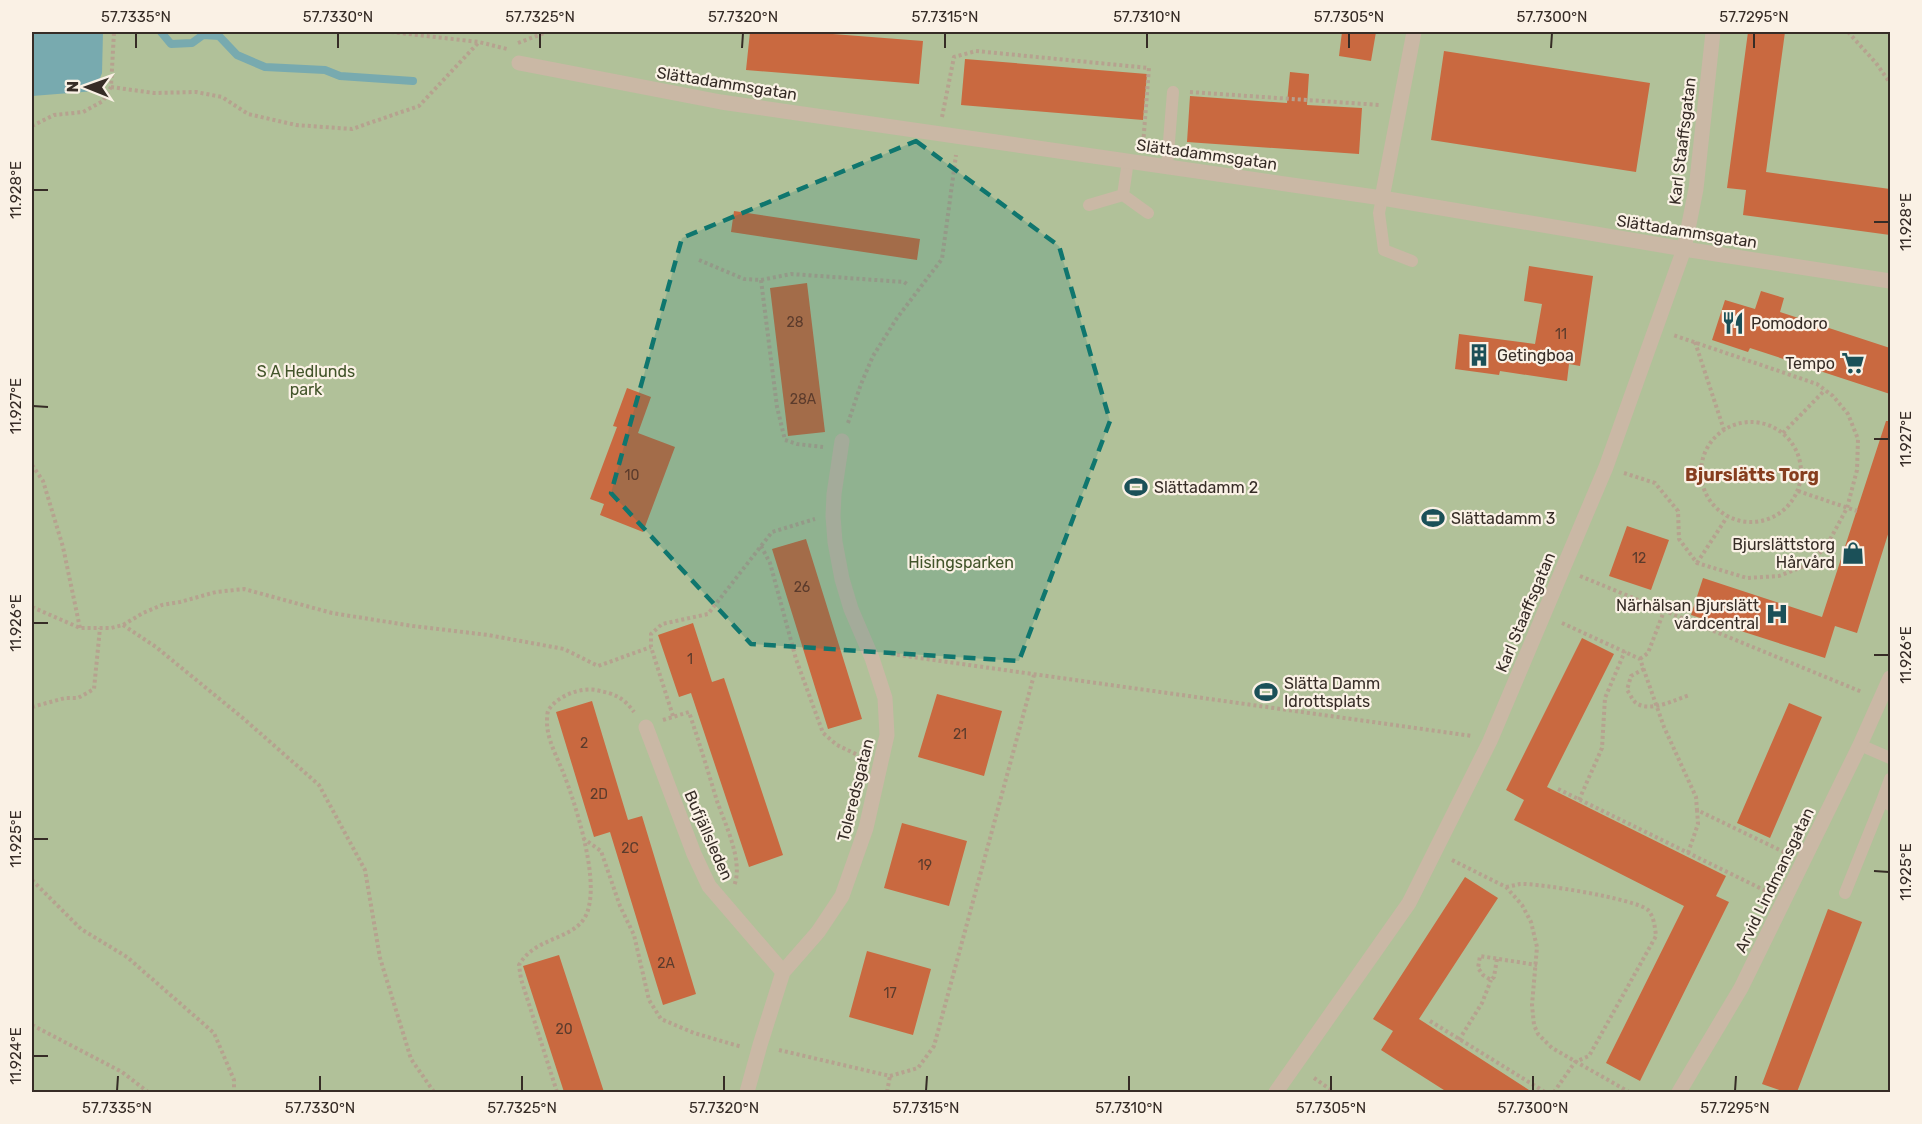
<svg xmlns="http://www.w3.org/2000/svg" width="1922" height="1124" viewBox="0 0 1922 1124" font-family="Rubik,sans-serif">
<rect width="100%" height="100%" fill="#f2e8d9"/>
<path fill="#b1c199" d="M32 32H1890V1092H32Z"/>
<path fill="#78aaaf" d="M32 32H103L102 73 95 91 32 96Z"/>
<g fill="none" stroke-linecap="round" stroke-linejoin="round">
<path stroke="#78aaaf" stroke-width="8" d="M161 32 171 44 192 43 203 35 219 36 237 55 265 67 325 70 340 76 413 81"/>
</g>
<path fill="#c96940" d="M750 32H807L923 41 919 84 746 70Z
M1342 32H1376L1371 61 1339 56Z
M1748 32H1785L1766 172 1890 189V235L1743 215 1746 190 1727 188Z
M1444 51 1650 83 1636 172 1431 140Z
M965 59 1147 74 1143 120 961 105Z
M1290 72 1309 74 1307 105 1362 108 1359 154 1187 142 1190 96 1287 103Z
M734 211 920 239 917 260 731 232Z
M1529 266 1593 276 1580 366 1569 364 1567 381 1500 371 1499 375 1455 369 1459 334 1535 344 1542 304 1524 301Z
M807 283 825 432 788 436 770 288Z
M1761 291 1784 298 1780 312 1890 348V394L1750 348 1748 352 1712 340 1725 300 1755 309Z
M627 388 651 397 638 433 675 447 643 532 600 515 604 504 590 499 617 427 613 426Z
M1886 421H1890V528L1857 633 1835 626 1825 658 1691 615 1703 578 1822 617Z
M1627 526 1669 540 1651 590 1609 576Z
M806 539 862 719 828 729 772 549Z
M693 623 712 682 724 678 783 855 749 867 691 693 679 697 658 635Z
M1582 638 1614 654 1547 787 1726 876 1716 896 1729 902 1640 1081 1606 1063 1684 906 1514 820 1524 800 1506 790Z
M937 694 1002 711 984 776 918 757Z
M592 701 628 820 642 816 696 994 663 1005 610 832 594 837 556 712Z
M1789 703 1822 717 1770 838 1737 823Z
M902 823 967 841 949 906 884 888Z
M1465 877 1498 898 1419 1019 1532 1092H1447L1381 1050 1393 1031 1373 1019Z
M1828 909 1862 922 1797 1092H1785L1762 1084Z
M867 951 931 969 913 1035 849 1017Z
M559 955 604 1092H564L523 966Z"/>
<g fill="none" stroke-linecap="round" stroke-linejoin="round">
<path stroke="#b6a28f" stroke-width="4" stroke-dasharray="3 3" stroke-linecap="butt" d="M391 32 479 42 507 49
M1848 32 1876 63 1890 83
M518 43 547 32
M111 87 154 93 196 92 222 97 248 114 296 125 352 129 419 106 479 42
M1190 92 1380 105
M942 117 954 57 976 51 1149 68 1143 145
M32 126 54 115 83 112 103 101 111 87 114 32
M699 260 744 279 761 280 791 274 904 282 908 285
M761 280 777 407 785 440 797 444 823 447
M1695 342 1724 430
M1701 472a50 50 0 1 1 100 0a50 50 0 1 1-100 0Z
M848 423 861 384 873 356 897 318 942 259 956 155
M1783 433 1825 390
M32 465 43 481 63 547 80 628
M1624 473 1655 483 1678 511 1679 539 1697 563 1747 578 1779 576 1805 566 1826 547 1847 508 1857 470 1858 439 1848 414 1833 396 1817 384 1673 335
M1798 491 1857 511
M761 546 770 563 796 659 823 733 837 745 864 758
M1697 563 1727 517
M1580 576 1862 692
M32 607 80 628H111L123 625 143 613 162 605 180 602 216 592 244 589 332 613 413 626 488 635 564 649 598 666 651 647
M1562 623 1640 659 1664 727 1696 797 1697 810 1786 853
M123 625 156 647 244 719 319 785 365 870 380 958 411 1059 434 1092
M891 654 1472 736
M1640 659 1648 653 1664 611
M1644 669 1631 676 1627 690C1630 694 1632 699 1635 702 1649 714 1676 699 1690 695
M32 707 65 698H78L94 689 100 628
M673 716 651 647V634L662 624 708 614 772 532 815 519
M663 720 689 712C699 742 708 771 717 801 725 824 744 862 734 886
M1558 789 1768 892
M1579 800 1602 748 1605 698 1625 651
M583 838 601 851 620 906 634 935 649 1000 661 1019 694 1033 742 1047
M1688 853 1698 824 1697 810
M1452 860 1506 887 1522 905 1531 922 1537 947 1532 1005 1534 1025 1538 1034 1552 1048 1629 1092
M32 880 81 929 127 957 214 1033 234 1080V1092
M1506 887C1511 886 1516 885 1520 884 1538 883 1636 899 1648 910 1654 916 1655 928 1656 936L1589 1056 1575 1062 1554 1092
M1497 959 1494 977 1491 980 1483 975 1478 968 1480 956 1537 965
M1430 1021 1545 1092
M32 1025 122 1072 148 1092
M1459 1040 1482 1003 1491 980
M779 1050 890 1076 918 1068 934 1046 1034 675
M1314 1078 1334 1092
M557 1092 521 979 519 965C537 933 582 942 589 906 597 872 576 805 563 772 557 757 548 741 547 724 547 721 547 714 548 711 556 696 581 687 596 690 615 694 623 697 634 712
M887 1092 890 1076"/>
<path stroke="#cab8a5" stroke-width="12" d="M1167 166 1173 92
M1123 195 1128 161
M1382 198 1379 213 1384 250 1412 261
M1089 205 1123 195 1148 213
M1860 745 1890 758
M1890 779 1882 801 1890 805
M1845 893 1882 801"/>
<path stroke="#cab8a5" stroke-width="15" d="M519 63 721 102 1382 198 1684 249 1890 281
M1382 198 1414 32
M646 727 694 854 709 886 783 972
M747 1092 760 1045 783 972 818 932 842 896 866 828 887 735 885 698 872 658 851 609 842 579 835 542 833 516 834 494 842 441
M1276 1092 1409 903 1490 741 1606 467 1684 249 1696 189 1713 32
M1679 1092 1741 988 1860 745 1890 678"/>
</g>
<path fill="#0f766e" fill-opacity="0.2" stroke="#0f766e" stroke-width="4.5" stroke-dasharray="12 8" stroke-linejoin="round" d="M916 141 1059 246 1110 421 1019 661 751 644 611 493 682 238Z"/>
<path fill="none" stroke="#362c26" stroke-width="2" d="M136 48V33M338 48V33M540 48V33M742 48 743 33M945 48V33M1147 48V33M1349 48V33M1551 48 1552 33M1754 48V33M33 190H48M1874 222H1889M33 406 48 407M1874 439H1889M33 623H48M1874 655H1889M33 839H48M1874 871 1889 872M33 1056H48M117 1091 118 1076M320 1091V1076M522 1091V1076M724 1091V1076M926 1091 927 1076M1129 1091V1076M1331 1091V1076M1533 1091V1076M1735 1091 1736 1076"/>
<defs>
<g id="restaurant-bare" transform="scale(1.8)"><path d="M-5-6h1v4h1v-4h1v4h1v-4h1v5L-1.5 .5V6h-2V.5L-5-1ZM5-6V6H3V1.5H1.5Q1.5-4 5-6Z" fill="#1b5058" stroke="#faf1e5" stroke-width="2.5" paint-order="stroke"/></g>
<g id="building-bare" transform="scale(1.8)"><path d="M-4-6H4V6H1V3H-1V6H-4ZM-2.5-4.3h1.7v1.8h-1.7ZM.8-4.3h1.7v1.8H.8ZM-2.5-1h1.7V.8h-1.7ZM.8-1h1.7V.8H.8Z" fill="#1b5058" stroke="#faf1e5" stroke-width="2.5" paint-order="stroke"/></g>
<g id="supermarket-bare" transform="scale(1.8)"><path d="M-6-5.5h2.5l.6 2H6L4.5 2H-2.5L-4.4-4H-6ZM-1.5 3.2a1.3 1.3 0 1 0 .1 0ZM3 3.2a1.3 1.3 0 1 0 .1 0Z" fill="#1b5058" stroke="#faf1e5" stroke-width="2.5" paint-order="stroke"/></g>
<g id="stadium-bare" transform="scale(1.8)"><path d="M0-5a6.5 5 0 1 0 0 10a6.5 5 0 1 0 0-10ZM-3.5-1.8h7v3.6h-7Z" fill="#1b5058" stroke="#faf1e5" stroke-width="2.5" paint-order="stroke"/></g>
<g id="shop-bare" transform="scale(1.8)"><path d="M-5-2.5h2.3a2.7 3.5 0 0 1 5.4 0H5L5.5 6h-11ZM-1.5-2.5h3a1.5 2.3 0 0 0-3 0Z" fill="#1b5058" stroke="#faf1e5" stroke-width="2.5" paint-order="stroke"/></g>
<g id="hospital-bare" transform="scale(1.8)"><path d="M-5-5h3v3.5h4V-5h3V5h-3V1.5h-4V5h-3Z" fill="#1b5058" stroke="#faf1e5" stroke-width="2.5" paint-order="stroke"/></g>
</defs>
<g fill-rule="evenodd">
<use href="#restaurant-bare" x="1733" y="323"/>
<use href="#building-bare" x="1479" y="355"/>
<use href="#supermarket-bare" x="1853" y="363"/>
<use href="#stadium-bare" x="1136" y="487"/>
<use href="#stadium-bare" x="1433" y="518"/>
<use href="#shop-bare" x="1853" y="553"/>
<use href="#hospital-bare" x="1777" y="614"/>
<use href="#stadium-bare" x="1266" y="692"/>
</g>
<g text-anchor="middle" stroke-width="4.5" stroke-linejoin="round" paint-order="stroke">
<g font-size="14" fill="#5b3b2c">
<text x="795" y="327">28</text>
<text x="1561" y="339">11</text>
<text x="803" y="404">28A</text>
<text x="632" y="480">10</text>
<text x="1639" y="563">12</text>
<text x="802" y="592">26</text>
<text x="690" y="664">1</text>
<text x="960" y="739">21</text>
<text x="584" y="748">2</text>
<text x="599" y="799">2D</text>
<text x="630" y="853">2C</text>
<text x="925" y="870">19</text>
<text x="666" y="968">2A</text>
<text x="890" y="998">17</text>
<text x="564" y="1034">20</text>
</g>
<g font-size="16" fill="#362c26" stroke="#faf1e5">
<text transform="translate(727 83) rotate(9)" y="6">Slättadammsgatan</text>
<text transform="translate(1682 141) rotate(-83)" y="6">Karl Staaffsgatan</text>
<text transform="translate(1207 154) rotate(8)" y="6">Slättadammsgatan</text>
<text transform="translate(1687 231) rotate(9)" y="6">Slättadammsgatan</text>
<text transform="translate(1525 612) rotate(-67)" y="6">Karl Staaffsgatan</text>
<text transform="translate(855 790) rotate(-76)" y="6">Toleredsgatan</text>
<text transform="translate(709 835) rotate(66)" y="6">Bufjällsleden</text>
<text transform="translate(1774 880) rotate(-64)" y="6">Arvid Lindmansgatan</text>
</g>
<g font-size="16" fill="#362c26" stroke="#faf1e5" text-anchor="start">
<text x="1751" y="329">Pomodoro</text>
<text x="1497" y="361">Getingboa</text>
<text x="1835" y="369" text-anchor="end">Tempo</text>
<text x="1154" y="493">Slättadamm 2</text>
<text x="1451" y="524">Slättadamm 3</text>
<text x="1835" y="550" text-anchor="end">Bjurslättstorg<tspan x="1835" dy="18">Hårvård</tspan></text>
<text x="1759" y="611" text-anchor="end">Närhälsan Bjurslätt<tspan x="1759" dy="18">vårdcentral</tspan></text>
<text x="1284" y="689">Slätta Damm<tspan x="1284" dy="18">Idrottsplats</tspan></text>
</g>
<g font-size="16" fill="#42542a" stroke="#faf1e5">
<text x="306" y="377">S A Hedlunds<tspan x="306" dy="18">park</tspan></text>
<text x="961" y="568">Hisingsparken</text>
</g>
<g font-size="18" font-weight="bold" fill="#863d1e" stroke="#faf1e5">
<text x="1752" y="481">Bjurslätts Torg</text>
</g>
</g>
<rect width="1922" height="1124" fill="none" stroke="#faf1e5" stroke-width="66"/>
<g transform="translate(87 87) rotate(271)" stroke="#faf1e5" stroke-width="4.5" paint-order="stroke">
<path d="M0-4.5L10 22L0 15L-10 22Z" fill="#362c26"/>
<text y="-9" font-size="16" font-weight="bold" text-anchor="middle" fill="#362c26">N</text>
</g>
<rect x="33" y="33" width="1856" height="1058" fill="none" stroke="#362c26" stroke-width="2"/>
<g font-size="15" text-anchor="middle" fill="#362c26">
<text x="136" y="22">57.7335°N</text>
<text x="338" y="22">57.7330°N</text>
<text x="540" y="22">57.7325°N</text>
<text x="743" y="22">57.7320°N</text>
<text x="945" y="22">57.7315°N</text>
<text x="1147" y="22">57.7310°N</text>
<text x="1349" y="22">57.7305°N</text>
<text x="1552" y="22">57.7300°N</text>
<text x="1754" y="22">57.7295°N</text>
<text transform="translate(16 190) rotate(-90)" y="5">11.928°E</text>
<text transform="translate(1906 222) rotate(-90)" y="5">11.928°E</text>
<text transform="translate(16 406) rotate(-90)" y="5">11.927°E</text>
<text transform="translate(1906 439) rotate(-90)" y="5">11.927°E</text>
<text transform="translate(16 623) rotate(-90)" y="5">11.926°E</text>
<text transform="translate(1906 655) rotate(-90)" y="5">11.926°E</text>
<text transform="translate(16 839) rotate(-90)" y="5">11.925°E</text>
<text transform="translate(1906 872) rotate(-90)" y="5">11.925°E</text>
<text transform="translate(16 1056) rotate(-90)" y="5">11.924°E</text>
<text x="117" y="1113">57.7335°N</text>
<text x="320" y="1113">57.7330°N</text>
<text x="522" y="1113">57.7325°N</text>
<text x="724" y="1113">57.7320°N</text>
<text x="926" y="1113">57.7315°N</text>
<text x="1129" y="1113">57.7310°N</text>
<text x="1331" y="1113">57.7305°N</text>
<text x="1533" y="1113">57.7300°N</text>
<text x="1735" y="1113">57.7295°N</text>
</g>
</svg>
